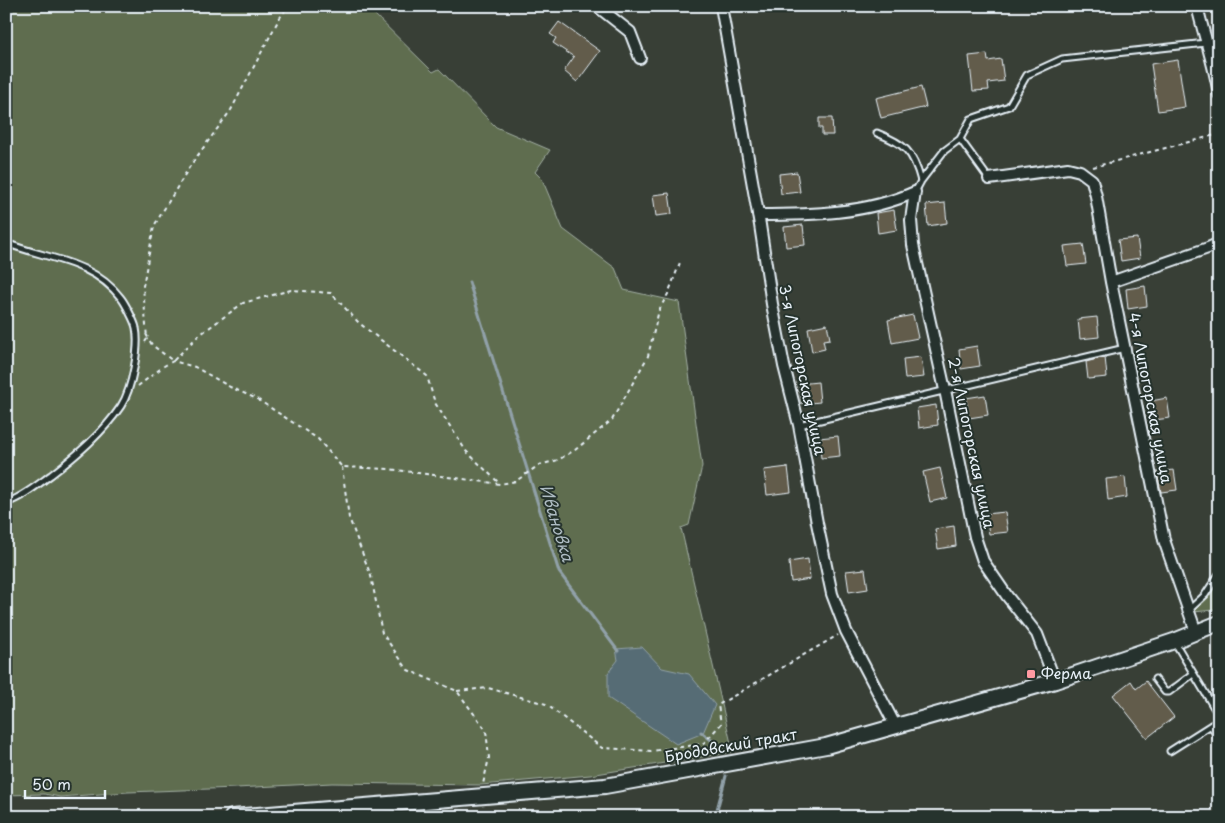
<svg xmlns="http://www.w3.org/2000/svg" width="1225" height="823" viewBox="0 0 1225 823" font-family="'Playpen Sans',sans-serif">
<rect width="100%" height="100%" fill="#383f36"/>
<filter id="ink" filterUnits="userSpaceOnUse"><feTurbulence type="fractalNoise" baseFrequency=".02" numOctaves="2"/><feDisplacementMap in="SourceGraphic" scale="10" xChannelSelector="R" yChannelSelector="G"/><feConvolveMatrix kernelMatrix="1 2 1 2 8 2 1 2 1" color-interpolation-filters="sRGB"/></filter>
<g filter="url(#ink)">
<path fill="#5e6d4f" stroke="#a3afa4" d="M6 6H366L433 72 439 69 496 127 550 150 535 172 542 179 563 229 615 268 624 290 679 302 702 466 689 525 681 528 733 752 590 775 481 785 332 783 236 788 128 792 60 797 44 794 6 795Z
M1219 573V608L1214 610 1193 612 1208 583Z"/>
<path fill="#576c74" stroke="#91a1a9" d="M642 647 662 668 689 674 715 705 703 733 676 744 608 698V673L618 660 616 649Z"/>
<g fill="none" stroke-linecap="round" stroke-linejoin="round">
<path stroke="#91a1a9" stroke-width="3" d="M469 282 559 572 618 651
M701 732 720 747
M715 817 726 776"/>
</g>
<path fill="#625c4b" stroke="#e8f1f8" d="M559 22 600 51 577 82 564 71 574 57 553 43 556 38 550 34Z
M987 54 988 61 1001 59 1004 81 988 83 989 90 973 91 969 56Z
M1178 60 1185 107 1158 111 1151 64Z
M921 87 926 107 881 118 876 98Z
M819 118H832L833 135H822V128H819Z
M797 172 800 192 781 194 779 174Z
M669 193 672 214 656 216 653 195Z
M945 203 947 223 928 226 926 205Z
M894 210 897 230 878 233 876 213Z
M803 225 805 245 786 247 784 227Z
M1137 238 1140 258 1121 261 1118 240Z
M1083 244 1086 264 1067 266 1064 246Z
M1145 286 1147 306 1128 309 1126 289Z
M913 315 918 338 892 343 888 320Z
M1097 317 1099 337 1080 339 1078 319Z
M827 324 830 339 823 340 825 349 812 352 808 328Z
M977 346 980 366 961 369 959 349Z
M921 357 924 377 905 379 903 359Z
M1105 357 1107 377 1088 379 1086 362Z
M818 382 820 402 802 404 799 384Z
M985 395 988 415 969 418 966 398Z
M1167 398 1170 418 1154 420 1151 401Z
M936 405 938 425 919 428 917 408Z
M838 436 840 456 821 458 819 438Z
M788 467 791 492 767 495 764 470Z
M940 468 947 498 930 502 923 472Z
M1174 470 1177 490 1161 492 1157 472Z
M1125 477 1127 497 1108 500 1106 479Z
M1005 512 1008 532 989 534 986 514Z
M954 526 956 546 938 549 935 529Z
M808 559 810 579 791 582 789 562Z
M865 569 868 589 849 592 846 571Z
M1131 681 1136 689 1146 681 1174 717 1147 738 1113 695Z"/>
<g fill="none" stroke-linecap="round" stroke-linejoin="round">
<g stroke="#e8f1f8" stroke-width="9">
<path id="lane" d="M877 133C905 144 913 151 921 181
M960 139 989 179
M915 192 921 181 944 151 960 139 971 119 1009 106 1027 75 1062 59 1206 43
M6 243C46 259 92 260 121 298 125 303 135 322 136 328 140 347 132 389 121 406 103 433 77 455 51 475 37 485 23 497 6 503
M799 425 1125 348
M1189 610 1205 595 1219 574
M1174 641 1219 716
M1155 679 1165 692H1169L1193 674
M1211 725 1219 740
M1170 751 1219 720"/>
</g>
<g stroke="#e8f1f8" stroke-width="14">
<path id="street" d="M597 6 630 32 640 58
M721 6 760 225 772 304 784 366 799 425 817 523 832 594 846 631 896 727
M1197 6C1204 36 1214 64 1219 94
M989 179 1068 168 1080 171 1092 180 1096 196 1111 282 1164 540 1196 632
M915 192 911 220 913 245 945 390 975 537 983 561 1007 596 1037 634 1055 681
M758 215C811 215 866 214 915 192
M1111 282 1208 248 1219 243"/>
</g>
<g stroke="#e8f1f8" stroke-width="18">
<path id="secondary" d="M232 817 605 786 826 746 1055 681 1174 641 1219 623"/>
</g>
<path stroke="#e8f1f8" stroke-width="2" stroke-dasharray="4 4" stroke-linecap="butt" d="M1093 167 1219 134
M146 334 152 345 173 361 198 336 243 303 291 290 331 293 359 323 427 376 435 403 466 451 500 484
M145 342 147 339 143 286 154 226 190 166 231 110 279 19 288 6
M138 386 164 366 173 361 195 367 230 387 257 399 318 439 342 467 389 469 500 484 516 481 539 465 558 460 575 450 612 420 648 356 659 310 668 294 681 260
M342 467 349 518 371 576 382 633 408 670 457 691 486 730 489 758 483 784
M457 691 488 688 546 704 602 748 651 751 703 744 721 724 718 705 838 635"/>
<use href="#lane" stroke="#26332d" stroke-width="5"/>
<use href="#street" stroke="#26332d" stroke-width="10"/>
<use href="#secondary" stroke="#26332d" stroke-width="14"/>
</g>
</g>
<rect fill="#ff9aa2" stroke="#26332d" stroke-width="2" x="1026" y="669" width="10" height="10" rx="2.5"/>
<g text-anchor="middle" stroke-width="4" stroke-linejoin="round" paint-order="stroke">
<g font-size="15" fill="#e8f1f8" stroke="#26332d">
<text transform="translate(802 370) rotate(78)" y="5">3-я Липогорская улица</text>
<text transform="translate(1150 398) rotate(79)" y="5">4-я Липогорская улица</text>
<text transform="translate(971 443) rotate(78)" y="5">2-я Липогорская улица</text>
<text transform="translate(731 746) rotate(-10)" y="5">Бродовский тракт</text>
</g>
<g font-size="15" fill="#e8f1f8" stroke="#26332d" text-anchor="start">
<text x="1041" y="679">Ферма</text>
</g>
<g font-size="16" font-style="italic" fill="#aebcc3" stroke="#26332d">
<text transform="translate(557 523) rotate(73)" y="6">Ивановка</text>
</g>
</g>
<rect width="1225" height="823" fill="none" stroke="#26332d" stroke-width="25"/>
<rect x="12" y="12" width="1200" height="798" fill="none" stroke="#e8f1f8" stroke-width="2" filter="url(#ink)"/>
<path d="M25 790v8h80v-8" fill="none" stroke="#e8f1f8" stroke-width="2.5"/>
<text x="32" y="790" font-size="15" fill="#e8f1f8" stroke="#26332d" stroke-width="4" paint-order="stroke">50 m</text>
</svg>
